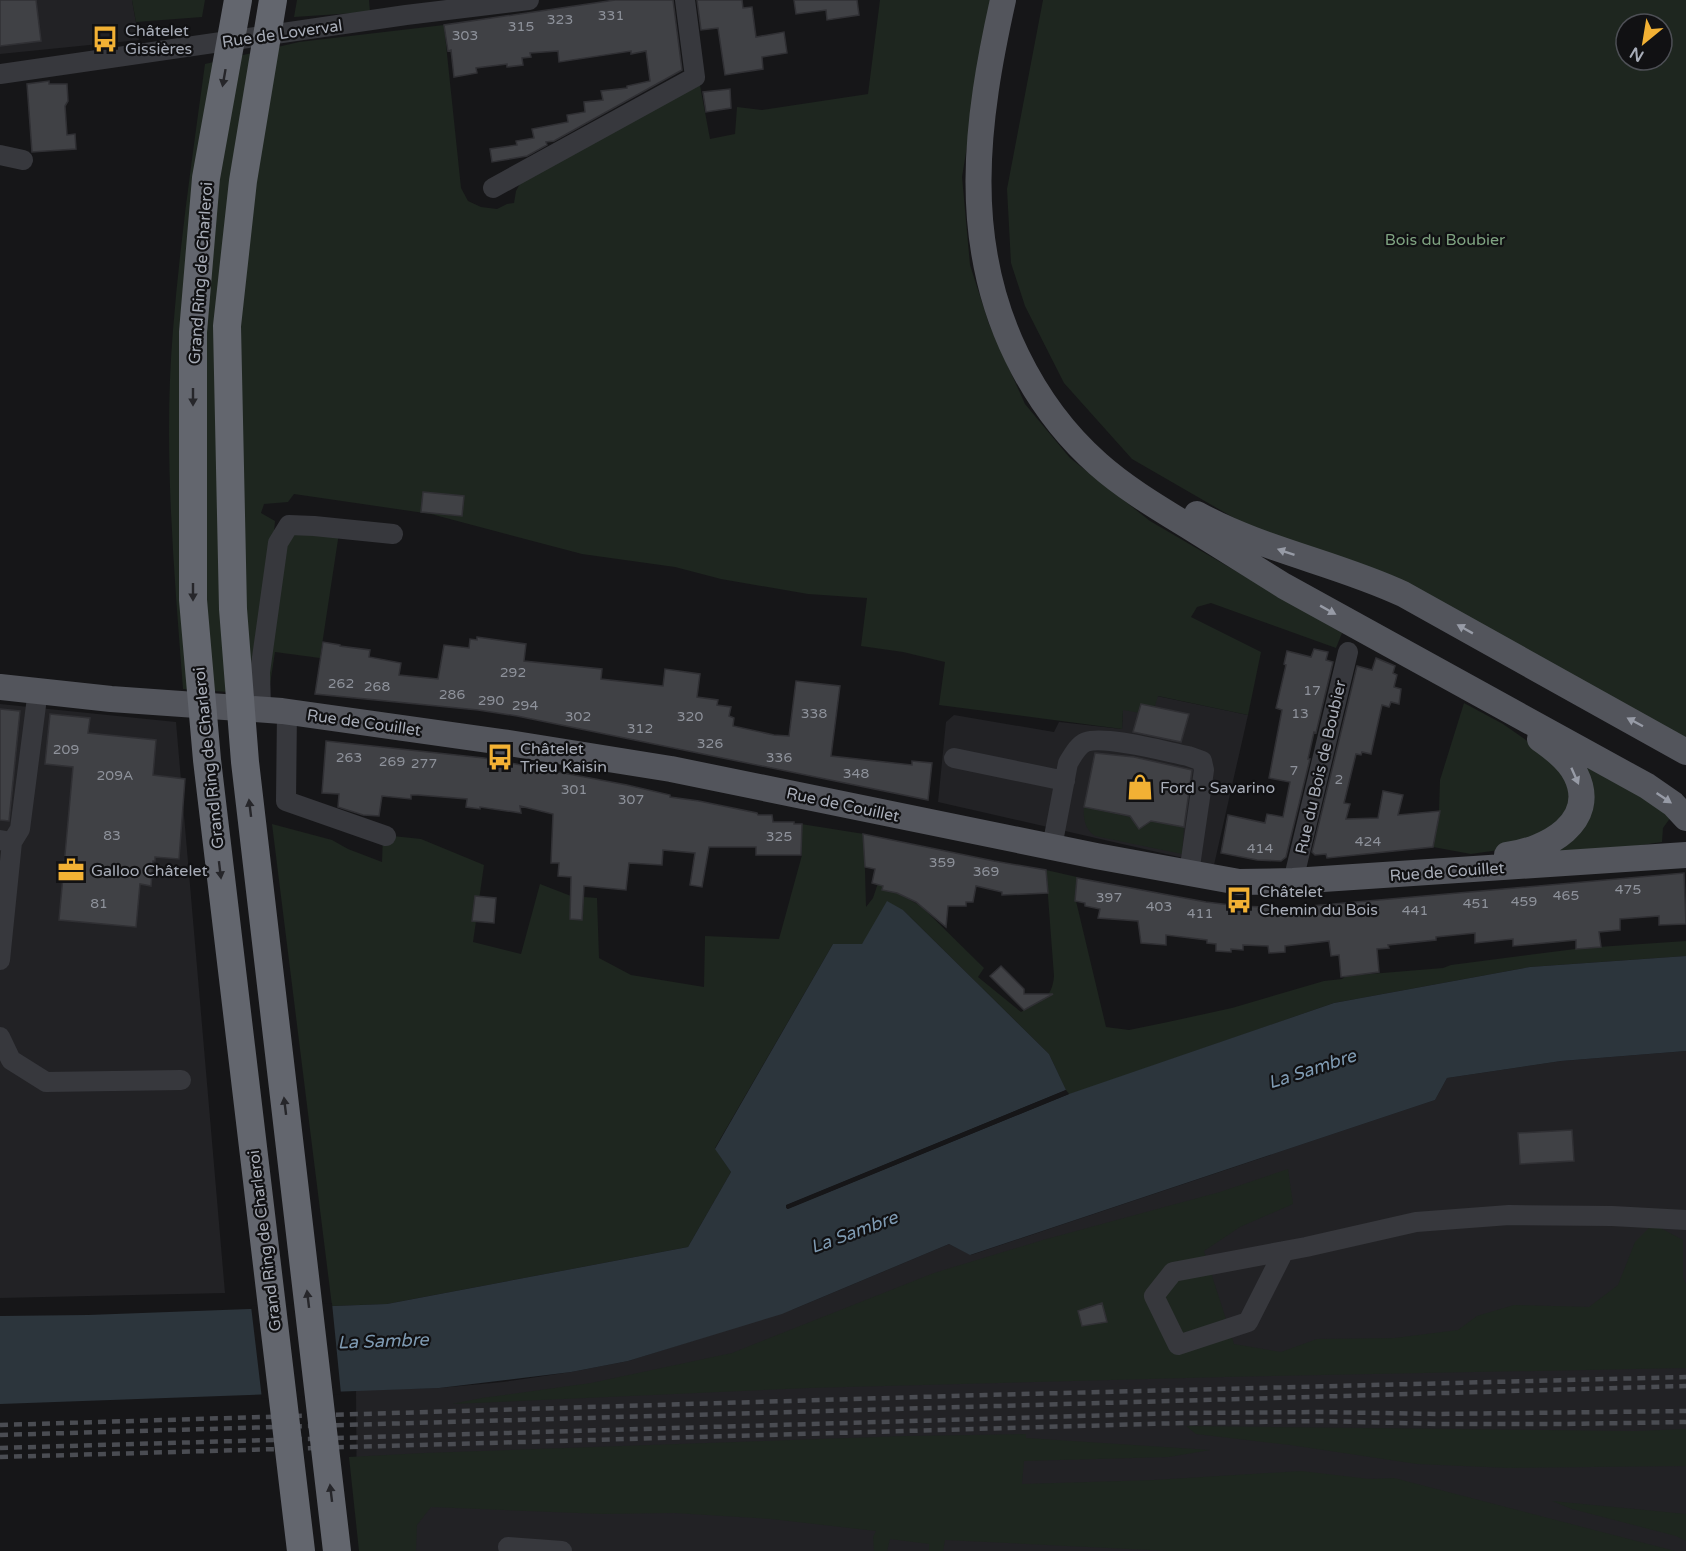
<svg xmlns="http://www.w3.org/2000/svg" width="1686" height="1551" viewBox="0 0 1686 1551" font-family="'Varela Round',sans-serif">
<rect width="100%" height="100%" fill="#161618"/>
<path fill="#222225" d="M0 0H132L139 40 0 54Z
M1157 696 1248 715 1214 865 938 802 946 722 954 715 1054 732 1059 722 1122 729 1123 710Z
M0 704 176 722 225 1293 0 1298Z
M1686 1051V1551H360L357 1527 356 1390 439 1388 503 1382 571 1372 628 1361 794 1309 949 1244 971 1255 1435 1100 1447 1078 1561 1061Z"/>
<path fill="#1e261f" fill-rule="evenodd" d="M132 0H205L202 17 136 22Z
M297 0H369L370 12 294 17Z
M880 0H991L962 177 970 265 989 324 1025 404 1070 458 1150 521 1342 633 1336 648 1211 603 1197 607 1191 617 1261 652 1248 715 1158 696 1152 715 1123 710 1122 729 939 705 945 662 903 652 861 646 867 598 808 594 721 579 675 567 582 554 431 514 294 494 288 502 264 504 261 513 275 521 259 694 183 689C174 570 163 449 173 330 180 241 193 152 205 64L299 42 444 25 461 188 468 201 481 207 497 209 507 204 514 203 516 191 523 178 699 80 710 139 735 134 737 107 762 110 868 94Z
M1043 0H1686V739L1248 526 1132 459 1064 383 1025 306 1011 263 1007 189ZM1626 24H1662V60H1626Z
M292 530 339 533 320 658 275 652 269 691H264L285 553Z
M1464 703 1503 724 1556 761 1573 798 1552 833 1513 848 1471 854 1433 847 1439 810 1440 780Z
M1582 757 1673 814 1663 828 1662 842 1561 857 1558 849Z
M1084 807 1130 817 1139 829 1151 821 1184 827 1182 854 1095 836C1085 829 1083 819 1084 807Z
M272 824 332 840 348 849 382 862 383 835 421 839 484 865 473 942 521 954 540 884 571 896 597 898 599 958 631 975 704 987 705 936 779 939 802 855 801 824 864 834 866 907 873 898 878 883H884L883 890 885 891 888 888 921 906 984 968 978 977 1021 1012C1040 1001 1052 1000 1054 976L1046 870 1077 877 1076 901 1106 1027 1129 1030 1168 1022 1232 1008 1324 981 1342 979 1346 976 1443 968 1451 965 1583 948 1686 941V956L1530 967 1334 1003 1068 1095 1049 1054 903 910 862 944H833L715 1148 731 1172 688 1247 387 1304 332 1306Z
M1288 1169 1293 1204 1240 1227 1204 1251 1234 1344 1281 1352 1317 1339 1395 1338 1458 1330 1477 1316 1514 1305 1589 1307 1618 1285 1635 1242 1653 1224 1683 1240V1278L1686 1284V1368L1225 1377 809 1388 452 1404 482 1398 591 1383 732 1353 934 1273 1043 1240 1220 1192Z
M1186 1426 1634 1431 1686 1429V1466L1509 1468 1417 1464 1290 1445 1196 1434Z
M1026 1434V1438L1210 1450 1169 1457 1024 1461 1022 1484 1154 1480 1301 1471 1369 1479 1394 1478 1675 1551H1170L945 1540 943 1551H929V1544L890 1539 887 1551H874L873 1537 876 1531 771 1519 674 1513 603 1514 431 1507 417 1525 416 1551H359L349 1457 424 1453 906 1436Z
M1552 1501 1686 1514V1541L1676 1536 1572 1509Z"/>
<path fill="#2c353c" d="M887 901 903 910 1049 1054 1066 1090 787 1205V1209L1069 1094 1334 1003 1530 967 1686 956V1051L1561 1061 1447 1078 1435 1100 970 1255 949 1244 782 1314 628 1361 571 1372 439 1388 0 1404V1316L88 1315 387 1304 688 1247 731 1172 715 1149 833 944H862Z"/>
<path fill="#161618" d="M1066 1090 1069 1094 788 1209 786 1208V1205Z
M332 1303 341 1394 262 1399 251 1306Z"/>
<path fill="#404145" stroke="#303034" stroke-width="1.5" d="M0 0H36L41 41 0 46Z
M615 0H673L682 70 554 141 546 142 547 145 527 156 492 162 490 149 517 145 516 141 534 138 532 129 568 122 567 115 585 112 584 102 603 100 601 91 627 88V86L650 81 646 51 631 54V51L559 62 558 51 530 53 531 57 522 58 523 65 507 67V64L476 68 477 73 454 77 451 50 448 51 444 25Z
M697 0H742L743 8 752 7 756 37 784 32 787 53 762 57 763 69 725 75 718 28 701 30Z
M794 0H857L859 15 827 20 826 10 796 14Z
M49 81V84H67L68 101 65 106 67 135 75 134 76 149 32 152 27 84Z
M730 89 731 108 706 112 703 92Z
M423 492 464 496 462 516 421 512Z
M477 637 526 644 524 661 602 669 601 679 663 686 665 669 700 674 697 697 718 700 717 705 731 707 729 716 734 718 733 726 774 735 789 736 796 681 840 686 831 756 912 765V761L932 763 928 800 517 716 478 710 315 694 323 642 340 645V646L370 650 369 657 401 663 399 675 438 679 444 645 469 648 470 639 477 640Z
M1314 649 1328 652 1326 660 1333 662 1316 733 1314 732 1308 759H1310L1286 857 1281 861 1257 860 1221 853 1228 815 1265 823 1267 814 1283 817 1290 782 1269 778 1282 710 1276 708 1286 665 1284 664 1287 651 1311 657Z
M1376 658 1395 666 1393 673 1397 675 1394 687 1401 689 1399 704 1391 702 1389 707 1382 705 1371 754 1362 752 1361 755 1356 754 1344 803 1350 804 1346 819 1378 818 1383 791 1403 795 1398 815 1440 811 1433 847 1327 858 1326 854 1315 855 1312 852 1357 666 1372 670Z
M1141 704 1189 714 1181 742 1133 732Z
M0 709 20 711 9 821 0 820Z
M50 714 90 718 88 733 156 740 153 775 185 779 179 859 155 857V861H153L151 886 140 884 136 927 59 920 73 767 45 764Z
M326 741 484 758 627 785 670 795V797L699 801 757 813 758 815H772L773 822H794V824H802L801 855H756V847H709L702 887 690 885 695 853 663 850 662 865 629 863 626 890 584 886 582 920 570 919 571 877 558 876 559 863H551L553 814 520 806 521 813 480 807V809L466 807 467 799 418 795H411V799L382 796 379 816 363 815 338 807 339 794 322 793Z
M1095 753 1134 757 1192 770 1184 827 1151 821 1139 829 1130 816 1084 807Z
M863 834 994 861 1046 870 1048 893 1002 895V892L976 886 973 902H966V906H948L946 927 916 902 897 893 882 890 883 886 872 883 875 869 865 867Z
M1684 873 1686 924 1659 925V916L1620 919V930L1599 932 1601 947 1576 949V940L1513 946V939L1475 943V933L1436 937V940L1388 945 1389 948 1377 949 1379 972 1341 977 1339 955 1331 956 1329 941 1285 946V952L1269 953 1268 946 1243 945V950L1231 949V952L1216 951V944L1207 943V940L1166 935V945L1141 943 1138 921 1098 918 1100 909 1085 906V903L1075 901 1077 878 1206 902 1239 906 1288 908Z
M475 896 496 898 494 923 472 921Z
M1001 966 1024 989V994H1053L1024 1010 990 976Z
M1572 1130 1574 1161 1520 1164 1518 1133Z
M1102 1303 1107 1322 1082 1326 1078 1311Z"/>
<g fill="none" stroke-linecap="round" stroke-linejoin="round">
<path stroke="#37383d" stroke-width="20" d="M0 74 406 15 529 0
M0 155 23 160
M493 188 695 77 685 0
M261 709 260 672 278 543 289 525 314 526 393 534
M287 711 286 801 386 836
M954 758 1065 781
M0 840 12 842 20 829 38 690
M1052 847 1068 763C1073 755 1078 745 1086 742 1105 735 1167 752 1188 756L1202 761 1204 770 1189 873
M1293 881 1348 652
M0 960 12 842
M0 1037 11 1060 46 1082 181 1080
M1284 1251 1248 1322 1178 1345 1154 1296 1173 1272 1306 1247 1416 1222 1509 1215 1612 1216 1686 1220
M508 1547 562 1551"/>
<path stroke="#53555c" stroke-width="26" d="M1003 0C976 121 960 240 1017 356 1037 397 1064 434 1098 464 1125 488 1157 507 1188 526 1220 546 1252 566 1284 586L1647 786 1673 804 1686 818
M1197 514C1262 550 1337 563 1403 594L1686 752
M0 687 111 699 282 711 502 742 671 769 1096 856 1239 882 1293 881 1686 855
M1507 855C1546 850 1599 822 1576 775 1569 760 1553 748 1540 739"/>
<path stroke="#4a4c52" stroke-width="4.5" stroke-dasharray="8 6" stroke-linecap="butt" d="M0 1425 985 1395 1686 1377
M0 1435 1686 1386
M0 1448 1182 1413 1319 1412 1438 1414 1686 1411
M0 1457 1183 1423 1320 1421 1439 1424H1565L1686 1422"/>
<path stroke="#63666e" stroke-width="28" d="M238 0 206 178 193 332V600L207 760 301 1551
M273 0 243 181 227 326 233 609 245 762 337 1551"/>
</g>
<defs><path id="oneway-solid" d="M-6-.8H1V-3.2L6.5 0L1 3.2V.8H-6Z" transform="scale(1.5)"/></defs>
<g fill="#26262a">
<use href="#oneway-solid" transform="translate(224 78) rotate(100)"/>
<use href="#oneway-solid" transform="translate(193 397) rotate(90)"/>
<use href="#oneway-solid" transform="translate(193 592) rotate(90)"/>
<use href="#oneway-solid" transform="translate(250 808) rotate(-97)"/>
<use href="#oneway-solid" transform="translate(220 870) rotate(83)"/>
<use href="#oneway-solid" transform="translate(285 1106) rotate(-97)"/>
<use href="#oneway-solid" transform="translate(308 1299) rotate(-97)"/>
<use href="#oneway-solid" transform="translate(331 1493) rotate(-97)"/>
</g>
<g fill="#979ba6">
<use href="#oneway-solid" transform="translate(1286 552) rotate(-161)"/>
<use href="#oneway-solid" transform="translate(1328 610) rotate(29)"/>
<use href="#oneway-solid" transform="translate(1465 629) rotate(-151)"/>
<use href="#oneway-solid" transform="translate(1635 722) rotate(-152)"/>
<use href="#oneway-solid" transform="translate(1575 776) rotate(66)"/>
<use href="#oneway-solid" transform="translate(1664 798) rotate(34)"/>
</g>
<defs>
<g id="bus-bare" transform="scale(2.07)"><path d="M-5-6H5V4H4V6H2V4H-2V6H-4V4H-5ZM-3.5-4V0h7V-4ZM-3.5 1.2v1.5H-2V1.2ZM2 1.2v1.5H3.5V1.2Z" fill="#f2b134" stroke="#111113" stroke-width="2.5" paint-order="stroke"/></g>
<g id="shop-bare" transform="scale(2.07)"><path d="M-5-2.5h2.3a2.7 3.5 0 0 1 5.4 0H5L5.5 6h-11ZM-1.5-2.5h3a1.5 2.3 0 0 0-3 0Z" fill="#f2b134" stroke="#111113" stroke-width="2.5" paint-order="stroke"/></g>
<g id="office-bare" transform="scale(2.07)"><path d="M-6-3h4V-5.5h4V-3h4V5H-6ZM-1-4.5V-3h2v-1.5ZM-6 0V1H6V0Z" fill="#f2b134" stroke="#111113" stroke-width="2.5" paint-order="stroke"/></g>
</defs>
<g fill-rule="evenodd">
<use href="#bus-bare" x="105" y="39"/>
<use href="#bus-bare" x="500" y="757"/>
<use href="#shop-bare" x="1140" y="787"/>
<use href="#office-bare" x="71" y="870"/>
<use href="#bus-bare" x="1239" y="900"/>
</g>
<g text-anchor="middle" stroke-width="4.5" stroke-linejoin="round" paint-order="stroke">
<g font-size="14" fill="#8e929b">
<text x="611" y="20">331</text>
<text x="560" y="24">323</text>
<text x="521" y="31">315</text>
<text x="465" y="40">303</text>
<text x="513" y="677">292</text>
<text x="341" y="688">262</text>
<text x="377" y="691">268</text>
<text x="1312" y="695">17</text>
<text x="452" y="699">286</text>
<text x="491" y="705">290</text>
<text x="525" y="710">294</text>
<text x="814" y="718">338</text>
<text x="1300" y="718">13</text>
<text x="578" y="721">302</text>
<text x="690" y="721">320</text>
<text x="640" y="733">312</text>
<text x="710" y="748">326</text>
<text x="66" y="754">209</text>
<text x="349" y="762">263</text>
<text x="779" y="762">336</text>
<text x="392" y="766">269</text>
<text x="424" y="768">277</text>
<text x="1294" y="775">7</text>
<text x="856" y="778">348</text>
<text x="115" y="780">209A</text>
<text x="1339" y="784">2</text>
<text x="574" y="794">301</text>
<text x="631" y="804">307</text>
<text x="112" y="840">83</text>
<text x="779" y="841">325</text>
<text x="1368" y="846">424</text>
<text x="1260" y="853">414</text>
<text x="942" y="867">359</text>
<text x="986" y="876">369</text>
<text x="1628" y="894">475</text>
<text x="1566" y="900">465</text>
<text x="1109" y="902">397</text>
<text x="1524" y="906">459</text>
<text x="99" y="908">81</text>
<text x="1476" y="908">451</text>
<text x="1159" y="911">403</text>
<text x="1415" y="915">441</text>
<text x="1200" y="918">411</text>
</g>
<g font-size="16" fill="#a8adb8" stroke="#111113" text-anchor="start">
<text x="125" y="36">Châtelet<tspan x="125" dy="18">Gissières</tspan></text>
<text x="520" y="754">Châtelet<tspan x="520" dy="18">Trieu Kaisin</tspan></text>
<text x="1160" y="793">Ford - Savarino</text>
<text x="91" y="876">Galloo Châtelet</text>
<text x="1259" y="897">Châtelet<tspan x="1259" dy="18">Chemin du Bois</tspan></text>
</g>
<g font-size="16" fill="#a8adb8" stroke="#111113">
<text transform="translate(282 33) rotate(-8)" y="6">Rue de Loverval</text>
<text transform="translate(200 273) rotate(-86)" y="6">Grand Ring de Charleroi</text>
<text transform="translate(364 722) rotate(8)" y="6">Rue de Couillet</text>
<text transform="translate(208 758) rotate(-96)" y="6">Grand Ring de Charleroi</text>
<text transform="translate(1320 767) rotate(-77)" y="6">Rue du Bois de Boubier</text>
<text transform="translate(843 804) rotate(12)" y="6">Rue de Couillet</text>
<text transform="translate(1447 871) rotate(-4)" y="6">Rue de Couillet</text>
<text transform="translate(264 1241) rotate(-97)" y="6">Grand Ring de Charleroi</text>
</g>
<g font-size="16" fill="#7fa381" stroke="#111113">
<text x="1445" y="245">Bois du Boubier</text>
</g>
<g font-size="18" font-style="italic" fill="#7f9bb3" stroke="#111113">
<text transform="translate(1312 1069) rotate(-18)" y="6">La Sambre</text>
<text transform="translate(854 1232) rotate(-20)" y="6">La Sambre</text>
<text transform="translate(383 1341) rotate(-2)" y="6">La Sambre</text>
</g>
</g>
<g transform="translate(1644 42) rotate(210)"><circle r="28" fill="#111113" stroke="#4d4f55" stroke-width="1.5"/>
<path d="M0-4.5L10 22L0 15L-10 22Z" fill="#f2b134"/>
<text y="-9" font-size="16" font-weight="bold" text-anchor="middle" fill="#a8adb8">N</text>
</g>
</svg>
